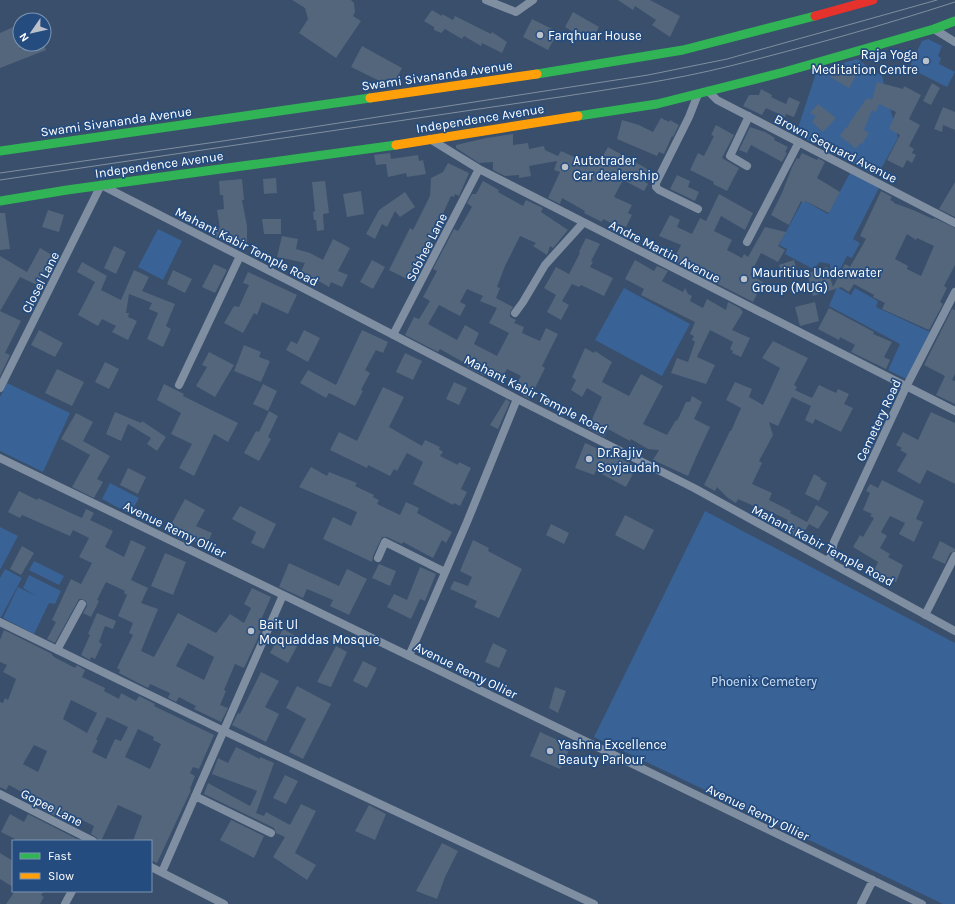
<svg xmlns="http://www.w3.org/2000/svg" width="955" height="904" viewBox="0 0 955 904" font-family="Karla,sans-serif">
<rect width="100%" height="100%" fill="#394f6b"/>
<path fill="#396296" d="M928 39 942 46 938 56 941 58 939 64 955 72 947 87 909 68 922 41Z
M857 59 882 76 898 138 877 176 796 134 817 70Z
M851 171 880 186 853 239 860 243 852 258 847 256 835 279 831 277 830 264 820 262 813 269 785 254 787 249 779 245 803 200 828 214Z
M158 229 182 241 163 280 138 267Z
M837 287 851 295 855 288 878 301 876 307 930 332 906 379 888 370 900 344 829 306Z
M624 288 690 324 662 376 595 340Z
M7 383 70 413 43 472 0 451V397Z
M110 483 139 498 130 514 102 499Z
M705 511 955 643V904H943L594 737Z
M0 527 18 536 0 570Z
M34 561 64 576 59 585 29 570Z
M5 569 22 578 1 617H0V578Z
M29 575 61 591 55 604 49 603 34 634 3 618 18 587 36 596 23 588Z"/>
<path fill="#54667c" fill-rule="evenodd" d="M292 0H351L354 3 355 12 353 16 361 21 336 58 299 33 308 19 305 8Z
M618 0H650L680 16 670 37 652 25 656 20 635 6 633 10Z
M432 10 442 16V14L453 20 455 16 491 34 492 32 507 42 502 53 482 43 481 46 464 36 462 39 445 29 441 33 434 30V27L424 21Z
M573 12 599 27 593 38 588 36 585 39 565 27Z
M532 19 558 32 548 50 523 37Z
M20 24V49L33 44H43L46 50 0 68V33Z
M362 46 402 68 392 87 351 67Z
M844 65 858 72 849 88 830 77 836 67 841 70Z
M877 82 903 89 904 86 921 95 909 119 920 125 909 146 914 149 912 153 916 155 912 163 907 160 903 168 887 160 900 135 889 129 896 112 879 104 876 112 872 110 864 130 869 133 862 144 860 143 856 149 840 136 846 127 847 128 850 122 867 98 872 100Z
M932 83 940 88 931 105 923 101Z
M761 89 772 95 771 97 786 104 789 97 800 102 794 117 786 114 785 117 766 108 762 115 743 106 749 95H759Z
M818 104 836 118 823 132 812 122 816 116 810 113Z
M943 107 955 112V130L943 125 942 132 934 129Z
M661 118 669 122 670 120 679 125 673 137 672 136 664 154 659 152 657 156 617 139 622 120 639 125 653 132Z
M716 125 734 135 722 158 739 168 727 191 713 184 714 182 690 170 698 153 704 156 714 136 711 135Z
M750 127 765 132 775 138 774 140 788 147 785 152 787 153 782 162 751 145 747 153 739 150Z
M513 134V145L528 143 529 149 544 146 545 150 558 156 561 151 591 165 593 160 599 163 608 147 651 171 645 182 648 184 644 191 623 180 614 197 632 205 628 213 632 215 626 227 618 224 617 226 603 219 602 222 584 213 585 211 562 198 560 204 548 198 560 172 554 170 557 161 529 166 531 176 519 178V175L505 176 493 170V162L479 163 456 148V145L486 138Z
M390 153 391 159 418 155 419 161 423 160 426 174 407 177 406 173 388 177 386 164 376 165 374 155Z
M802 153 817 160 818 158 825 162 817 178 840 192 829 213 805 201 804 203 801 201 789 225 771 215 782 193 792 167 797 158 799 159Z
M448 163 469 173 459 196 455 194 454 197 451 196 441 218H442L409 280 389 270 410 228 413 230 430 196 431 178 443 172Z
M677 175 690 181 688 187 699 192 695 201 670 189Z
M276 178 277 193 264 194 263 179Z
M242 179 244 200H242L247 226V247H234L212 235V228H220L217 210 224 209 223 195H220L219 181Z
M325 181 329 213 323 214 324 230 317 231 316 220H314L313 212 315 211 312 182Z
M483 181 499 190 498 192 523 206 526 200 543 208 541 212 568 230 553 248 550 246 547 255 533 246 536 243 520 236 505 266 497 287 500 288 496 298 513 307 510 312V317L516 320 514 323 524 327 522 333 540 341 546 328 558 334 542 366 545 368 535 388 529 399 513 389 521 376 507 369 503 376 489 369 485 376 467 367 468 365 440 349 438 352 405 335 414 317 419 319 430 301 423 297 437 271 433 269 454 229 458 231 472 207 467 203 472 194H476ZM467 289 483 296 480 301 497 308 489 323 509 333 497 356 474 344 479 333 465 325 457 340 428 324 439 305 460 316 466 305 460 302Z
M955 182V217L939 209Z
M361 191 364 214 347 217 343 194Z
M881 191 892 197 890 200 894 202V203L913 210 933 219 934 218 955 228V265L944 286 947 288 940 302 943 304 929 330 882 309 885 303 873 297 874 295 854 284 849 292 841 287 813 296 807 273 827 267 833 287 845 264 850 267 866 239 860 236ZM907 234 916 240 917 238 934 246 921 276 907 269 908 266 895 259Z
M405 192 415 207 400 217 395 211 387 227 382 224 375 239 366 234 379 210Z
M719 194 753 213 745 230 721 216 714 231 732 240 727 250 742 258 744 254 748 257 765 227 786 232 778 246 785 250 778 262 761 253 750 275 763 282 753 302 673 261 681 245 659 236 670 215 680 220 677 227 692 234 700 218 706 221Z
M48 210 64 215 59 232 42 227Z
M0 213H5L10 249 0 250Z
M262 219H281V234H264Z
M282 236 298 239 296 249 310 253 323 260 333 239 350 248 338 271 348 275 342 287 331 282 329 287 301 271 305 263 277 257Z
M586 238 600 244 591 261 593 262 590 267 613 278 604 296 581 285 579 287 572 284 562 301 569 305 561 320 547 312 556 295 544 288 556 267 569 274 580 253 579 252Z
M114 246 126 252 116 274 104 268Z
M40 248 52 255 37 285 20 277 0 311 21 321 5 353 10 355 0 376V256L27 272Z
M372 260 385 267 373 289 360 282Z
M635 260 654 271 657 266 668 271 662 281 683 292 685 288 688 294 692 296 690 301 703 308 707 299 726 310 728 302 740 308 743 312 732 330 750 338 741 357 732 353 733 351 730 349 733 342 710 330 697 357 715 365 706 384 671 373 677 358 688 362 695 342 692 340 694 336 690 334 695 322 641 295 644 289 625 279Z
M794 260 797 271 783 276 779 265Z
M82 262 107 276 101 290 121 300 134 270 149 277 142 291 175 304 166 326 171 329 163 347 147 339 158 313 149 309 152 303 129 294 126 313H129L128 317 137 321 128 340 112 332 116 326 102 319 98 326 78 315 95 282 77 272Z
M214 264 227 270 215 293 202 287Z
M173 270 192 279 185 293 167 284Z
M248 272 297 295 288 314 262 302 257 315 254 313 243 333 224 323 234 306 239 307 249 285 243 283Z
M815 302 819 321 800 326 795 307Z
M829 308 874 332 873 334 892 342 884 357 890 360 886 369 851 352 855 345 840 337 839 340 818 329Z
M952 309 955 310V374L952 380 955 381V404L936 395 945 376 924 365Z
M39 330 63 343 55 357 31 345Z
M304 330 320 338 308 362 286 350 291 341 297 344Z
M362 330 388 342 383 353 376 350 365 370 370 373 361 390 363 391 355 406 329 393 326 398 300 383 308 370 336 385Z
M773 341 808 358 794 385 797 387 795 390 812 398 819 385 836 393 838 389 849 394 844 404 853 408 841 432 815 419 813 424 805 420 811 406 792 397 778 426 769 422 773 435 759 461 762 463 752 484 772 493 769 500 791 511 790 513 807 522 816 505 829 512 818 529 809 524 802 536 799 534 797 538 785 531 786 529 784 528 788 520 765 509 761 518 753 514 756 507 738 499 736 503 728 498 717 487 715 491 704 485 730 431H731L741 408 726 400 735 382 752 389 749 397 763 405 770 390 780 368 762 358Z
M244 345 261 352 259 357 270 361 261 382 234 371Z
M585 348 594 353 595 351 612 362 602 382 629 396 641 374 663 386 643 424 667 435 676 420 677 421 686 402H690L692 396 702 402 694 419 710 427 697 455 688 476 653 460 659 450 648 449 631 439 630 441 608 429 604 437 588 428 602 397 587 388 582 397 571 390 576 380 572 377Z
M209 352 234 365 215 397 196 386 207 367 202 365Z
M405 353 422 361 413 380 396 372Z
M105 362 119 369 109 389 95 382Z
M57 369 84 382 72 406 45 393Z
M454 382 467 388 459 405 446 399Z
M164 384 184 394 183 396 238 423 228 442 214 434 194 476 179 468 192 444 171 434 181 413 157 400Z
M263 384 277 391 268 411 253 404Z
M383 387 404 397 389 427 422 446 425 440 440 447 439 449 443 452 440 456 458 465 459 462 471 468 461 489 467 492 460 506 454 503 453 505 413 484 423 462 407 453 397 471 394 469 390 476 368 465 367 468 330 450 339 432 357 441Z
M506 399 510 402 498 429 490 425Z
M269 411 278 416 268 437 271 439 259 461 244 453 256 431 259 432Z
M115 412 141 423 142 421 166 437 157 451 147 444 151 438 128 424 121 441 106 434Z
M931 412 955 423V484L927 470 920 484 897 471 907 454 900 450 902 448 896 445 903 432 918 440Z
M76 413 93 422 83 441 110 456 97 479 103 482 94 498 72 487 90 455 61 439Z
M585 443 637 466 626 487 596 471 594 475 575 468Z
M311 467 327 476 329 472 357 483 355 486 374 495 373 497 379 500 377 504 400 515 406 502 419 508 417 513 452 532 446 543 442 540 433 558 403 542 402 544 387 537H382L373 556 372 562 323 539 333 517 351 526 357 512 299 487Z
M128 468 146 477 138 494 120 485Z
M814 474 821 478 820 479 827 483 819 501 805 494Z
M882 480 924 501 916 519 923 522 914 542 899 534 905 523 890 516 881 532 887 536 880 548 890 554 888 557 903 565 896 582 874 571 878 562 853 547 860 535 863 537 874 518 870 516 872 514 863 510 870 493 866 491 870 484 878 488Z
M19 491 37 500 38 498 82 518 86 509 94 513 90 520 113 531 105 547 124 557 131 540 146 547 131 580 148 588 141 603 158 609 141 651 154 657 178 613 216 633 230 614 244 623 251 608 244 604 252 588 271 597 260 622 264 625 244 668 235 664 224 690 226 691 220 705 228 708 221 722 194 709 196 706 179 697 176 702 168 698 170 693 150 684 148 688 119 673 120 670 117 668 133 635 129 633 133 623 118 616 127 595 124 593 125 591 106 582 97 600 99 601 91 617 83 613 87 606 86 601 82 599H79L55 643 47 639 56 622 52 620 71 579 81 584 92 563 79 557 89 538 73 530 70 536 22 515 20 518 8 512ZM188 643 214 657 204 680 176 666Z
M185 499 205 510 196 526 212 533 206 547 189 539 188 543 167 532Z
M240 506 276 524 264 549 251 543 256 532 232 519Z
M625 515 654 530 644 550 615 535Z
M551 524 569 533 564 544 546 535Z
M473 540 489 548 488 551 522 569 499 618 474 607 477 601 450 589 454 581 468 586 472 577 460 571Z
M940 541 955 549V551L950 553 945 564 932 558Z
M22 546 34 553 21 575 10 569Z
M165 553 186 562 173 595 151 586Z
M289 563 339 586 347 569 367 579 349 615 330 606 333 600 307 589 303 598 279 587Z
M379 564 396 571 390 586 372 578Z
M420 567 436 574 425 601 420 599 411 619 387 607 394 594 407 600Z
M97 613 116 621 113 629 105 626 99 642 102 644 95 659 91 657 90 660 81 655 90 635 88 634Z
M283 629 301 639 288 663 270 653Z
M4 630 52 654V655L54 657 75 668 77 665 85 670 82 677 105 688 104 691 119 699 121 693 136 701 139 696 155 704 154 706 214 735 199 769 193 767 190 773 195 776 190 789 191 790 157 863 151 860V841H133L142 816 118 805 101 841H98L97 838 91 834 94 826 76 817 73 825 25 800 27 795 9 785 6 790 0 787V702L3 703 5 698 8 700 16 679 3 672 7 665 0 662V640ZM71 700 97 713 87 733 63 719ZM107 717 128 727 121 741 115 739 106 759 92 752 98 740H96ZM138 729 154 737 153 740 161 744 150 769 125 757ZM34 745 47 751 38 772 23 764Z
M493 643 507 650 499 668 485 662Z
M336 646 347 652 331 687 317 682Z
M363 661 377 668 367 688 353 681Z
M261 672 279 681 265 707 279 714 266 742 232 725 238 713 240 714Z
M297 686 331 704 303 759 289 752 306 719 286 708Z
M555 687 566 691 558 713 549 708Z
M540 732 571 746 560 769 530 756Z
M236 747 260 759V757L274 763 256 813 264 816 266 812 290 825 301 804 316 811 295 853 316 865 307 880 273 857 285 837 276 833 274 828 204 794 208 783 250 806 257 791 212 774 218 758 228 763Z
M285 775 298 781 286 804 273 798Z
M369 805 386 814 375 840 355 831Z
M10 814 24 822 28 814 81 841H14L15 839 1 832Z
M231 820 264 836 254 858 220 840Z
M442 843 458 851 445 877 437 899 416 891Z
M0 853 13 861V887L0 879Z
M15 891H44L41 895 44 897 40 904H6Z"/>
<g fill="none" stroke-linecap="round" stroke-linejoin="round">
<path stroke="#7f8ea1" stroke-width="8" d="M486 0 516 12 533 0
M934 29 955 42
M708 91 717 100 955 223
M698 94 689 117 656 183V187L659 190 698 209
M430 139 479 169 955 411
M747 166 730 156 749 116
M747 242 799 142
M515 313 523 302 545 265 583 223
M393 335 479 169
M179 385 240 256
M0 388 101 185 297 285 517 399 694 488 955 631
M0 458 922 904
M378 558 385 542 445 572
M829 562 834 542 906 387 955 292
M925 615 955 556
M0 622 224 731 594 904
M57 650 82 604
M409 656 467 522 517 399
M0 794 93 841
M195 796 271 833
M151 867 224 904
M162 872 283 595
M65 904 72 891
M861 904 873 880"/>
<path stroke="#30b455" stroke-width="9" d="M537 74 683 50 815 16
M578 116 657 104 784 72 934 29 955 21
M0 151 370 98
M0 201 67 190 396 145"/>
<path stroke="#ff9f0a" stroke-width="9" d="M370 98 537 74
M396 145 578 116"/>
<path stroke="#e5322d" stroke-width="9" d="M815 16 873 0"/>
<path stroke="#808fa1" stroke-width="1" d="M0 173 223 141 648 75 727 59 937 0
M0 180 560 97C617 88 674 80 730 66 806 47 881 26 955 2"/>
</g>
<g fill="#bac1cb" stroke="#254c7f" stroke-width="1.5">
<circle cx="540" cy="35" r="4"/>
<circle cx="926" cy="61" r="4"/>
<circle cx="565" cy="167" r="4"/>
<circle cx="744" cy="279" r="4"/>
<circle cx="589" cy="459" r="4"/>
<circle cx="251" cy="631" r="4"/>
<circle cx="550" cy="751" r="4"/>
</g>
<g text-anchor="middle" stroke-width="3.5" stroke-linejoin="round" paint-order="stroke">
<g font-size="13" fill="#fff" stroke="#254c7f" text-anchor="start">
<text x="548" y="40">Farqhuar House</text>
<text x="918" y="59" text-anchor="end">Raja Yoga<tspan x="918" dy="15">Meditation Centre</tspan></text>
<text x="573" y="165">Autotrader<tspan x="573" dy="15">Car dealership</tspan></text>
<text x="752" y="277">Mauritius Underwater<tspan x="752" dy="15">Group (MUG)</tspan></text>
<text x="597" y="457">Dr.Rajiv<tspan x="597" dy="15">Soyjaudah</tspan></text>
<text x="259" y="629">Bait Ul<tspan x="259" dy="15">Moquaddas Mosque</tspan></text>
<text x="558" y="749">Yashna Excellence<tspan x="558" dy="15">Beauty Parlour</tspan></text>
</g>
<g font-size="13" fill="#fff" stroke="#254c7f">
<text transform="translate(437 75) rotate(-8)" y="5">Swami Sivananda Avenue</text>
<text transform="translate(480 118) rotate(-9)" y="5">Independence Avenue</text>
<text transform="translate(116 121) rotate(-8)" y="5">Swami Sivananda Avenue</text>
<text transform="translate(836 148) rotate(27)" y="5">Brown Sequard Avenue</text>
<text transform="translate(159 164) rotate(-8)" y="5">Independence Avenue</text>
<text transform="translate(247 246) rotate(27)" y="5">Mahant Kabir Temple Road</text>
<text transform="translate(426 247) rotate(-63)" y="5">Sobhee Lane</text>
<text transform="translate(665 251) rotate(27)" y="5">Andre Martin Avenue</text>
<text transform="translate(40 282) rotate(-63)" y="5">Closel Lane</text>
<text transform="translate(536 394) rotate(27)" y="5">Mahant Kabir Temple Road</text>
<text transform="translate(878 420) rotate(-65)" y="5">Cemetery Road</text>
<text transform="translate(175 529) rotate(26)" y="5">Avenue Remy Ollier</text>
<text transform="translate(823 545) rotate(28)" y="5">Mahant Kabir Temple Road</text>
<text transform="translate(466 670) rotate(26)" y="5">Avenue Remy Ollier</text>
<text transform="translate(52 807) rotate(27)" y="5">Gopee Lane</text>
<text transform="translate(758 812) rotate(26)" y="5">Avenue Remy Ollier</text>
</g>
<g font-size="13" fill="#cee0f5" stroke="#254c7f">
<text x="764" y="686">Phoenix Cemetery</text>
</g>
</g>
<rect x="12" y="840" width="140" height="52" fill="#254c7f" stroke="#7c94b2"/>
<rect x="20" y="853" width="20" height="6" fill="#30b455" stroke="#7c94b2"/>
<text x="48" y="860" font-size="12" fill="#ffffff">Fast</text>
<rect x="20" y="873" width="20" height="6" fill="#ff9f0a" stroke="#7c94b2"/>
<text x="48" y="880" font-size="12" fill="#ffffff">Slow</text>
<g transform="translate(32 32) rotate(236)"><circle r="19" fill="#254c7f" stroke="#7c94b2"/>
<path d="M0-3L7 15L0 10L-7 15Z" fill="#bac1cb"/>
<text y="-6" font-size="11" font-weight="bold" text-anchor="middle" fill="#ffffff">N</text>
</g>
</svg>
